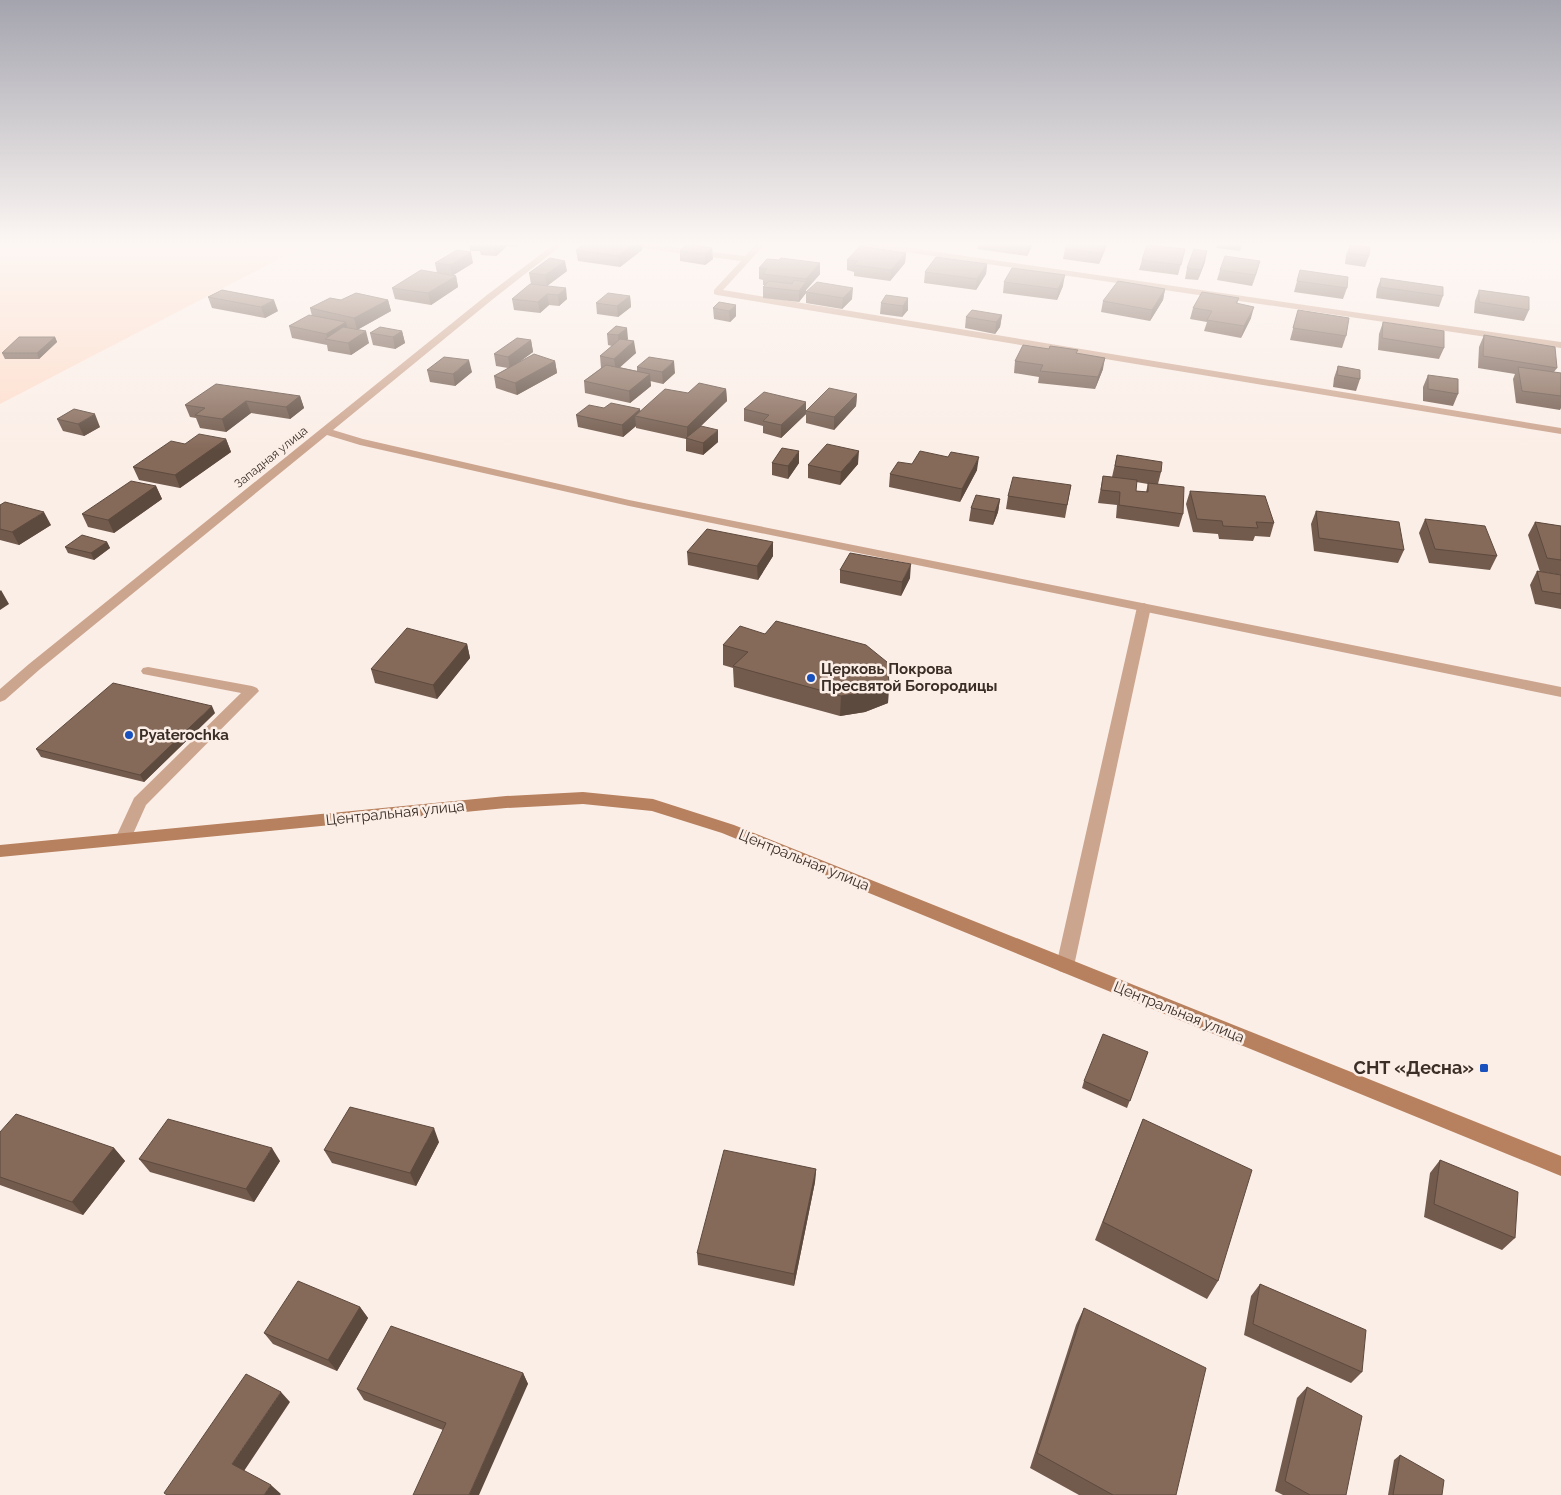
<svg xmlns="http://www.w3.org/2000/svg" width="1561" height="1495" viewBox="0 0 1561 1495" font-family="Raleway,sans-serif">
<rect width="100%" height="100%" fill="#fbeee7"/>
<path fill="#fdddcb" d="M0 242H312L0 404Z"/>
<g fill="none" stroke-linecap="round" stroke-linejoin="round">
<path fill="#cca58f" fill-rule="evenodd" d="M1144 603 1151 607 1074 966 1071 971 1065 973 1059 971 1056 966 1137 607Z
M148 667 252 686 257 688 259 691 146 805 129 843 123 845 117 843 115 839 134 798 241 693 143 674 141 671 143 668Z"/>
<path fill="#cca58f" fill-rule="evenodd" d="M557 242H566L493 299 333 430 363 439 629 500 1561 687V697L629 506 360 445 327 435 39 670 5 700 0 702V689L29 664 487 295Z
M606 242H631L745 256 758 242H767L723 290 1561 428V434L717 295 714 294V290L741 261 610 244Z
M847 242H869L1561 342V348L851 244Z"/>
<path fill="#b7805e" fill-rule="evenodd" d="M583 792 653 799 734 825 1561 1156V1176L722 833 652 811 583 804 506 808 0 857V845L506 796Z"/>
</g>
<path fill="#725a4d" fill-rule="evenodd" d="M469 242H521L517 247 507 246 496 256 481 255 480 251H470Z
M588 242H642V250L620 267 578 261 576 250Z
M935 242H961L959 245Z
M978 242H1034L1027 256 977 249Z
M1068 242H1107L1105 250 1099 264 1063 259 1065 249Z
M1218 242H1247V243H1243L1240 251 1216 248Z
M687 244 713 259 705 265 680 261V251Z
M1350 245 1369 256 1365 267 1345 264 1346 255Z
M1185 249 1178 275 1139 270 1142 260Z
M906 253 905 263 890 281 854 276V272L847 270V260Z
M779 260 820 263V274L806 290V293L799 302 763 298V287L765 285H763V280L759 279V268Z
M1260 261 1252 286 1217 280 1220 270Z
M1205 262 1198 280 1185 279 1187 268Z
M435 263H473L453 275 456 276 458 287 431 305 395 299 392 288 437 273Z
M987 264 986 274 976 290 924 283 925 272Z
M1300 270 1347 288 1343 299 1294 292Z
M567 271 547 286 567 299 559 306 549 305 540 313 514 310 512 299 531 284 529 273Z
M1381 278 1443 296 1439 307 1376 298 1377 289Z
M1004 282 1063 286 1057 300 1003 293Z
M1165 289 1163 300 1150 321 1101 312 1103 301Z
M222 290 278 311 265 318 212 308 208 297Z
M1479 290 1529 310 1524 321 1474 313 1475 301Z
M806 292 852 299 842 309 806 303Z
M630 296 631 307 618 317 597 314 596 303Z
M908 298V310L902 317 880 314 881 303Z
M1239 298 1237 304 1251 318 1241 338 1204 331 1207 322 1190 319 1193 308Z
M341 300H388L391 311 357 330 369 343 351 355 328 351 327 345 292 338 289 326 312 316 310 308Z
M719 302 736 316 730 322 714 319 713 308Z
M1298 310 1346 336 1342 348 1290 340Z
M1002 315 1000 327 995 334 965 328 966 317Z
M1383 322 1444 348 1439 359 1378 350 1379 334Z
M616 326 628 339 627 340 636 353 619 367 637 371V367L675 373 663 384 650 381 651 386 630 403 585 393 584 381 601 368 600 356 612 346 608 345 607 334Z
M402 331 405 343 395 349 373 345 370 333Z
M1484 335 1557 368 1554 372 1561 373V408L1560 410 1516 403 1513 379 1515 374 1478 368 1479 347Z
M55 337 57 342 39 359H5L2 353Z
M531 340 533 352 516 364 555 361 557 373 517 395 496 388 494 376 508 368 496 366 494 354Z
M1077 353 1103 369 1095 389 1038 383 1039 377 1014 373 1015 361Z
M1338 366 1360 379 1356 391 1333 387 1334 378Z
M427 370 472 372 455 386 430 382Z
M1428 375 1458 394 1453 406 1423 401V387Z
M726 389 727 401 701 426 718 442 703 455 686 451V439L636 428V426L623 437 578 427 576 415 604 408 640 411 688 393Z
M857 394 856 406 834 430 806 423V411Z
M300 396 304 408 290 419 251 413 226 432 200 428 196 418 190 417 185 405Z
M806 402V414L781 438 763 433V426L744 421V409Z
M57 419 100 427 84 436 63 431Z
M226 439 231 452 180 488 139 480 133 467 185 444Z
M1117 455 1161 472 1158 484 1183 514 1179 527 1116 518 1117 505 1098 503 1103 476 1112 477ZM1136 482 1148 484 1146 492 1136 491Z
M772 463H799L788 479 772 475Z
M858 464 840 485 808 478V465Z
M912 464 977 470 960 502 889 487 890 474Z
M1071 485 1065 518 1006 509 1008 496Z
M156 486 162 499 114 533 88 527 82 514Z
M1190 491 1274 523 1270 537 1255 536 1253 541 1219 539 1218 534 1193 532 1186 504Z
M1000 499 998 512 993 525 969 521 971 508Z
M0 505 51 525 19 545 0 540Z
M1316 511 1404 550 1398 563 1314 551 1311 524Z
M1425 519 1497 556 1490 570 1429 563 1419 533Z
M1535 522 1561 526V575L1540 572 1528 535Z
M107 542 110 548 94 560 68 553 65 547Z
M773 542V556L758 580 688 565 687 552Z
M840 570 910 578 901 596 840 583Z
M1537 571 1561 575V609L1535 604 1530 585Z
M765 634 889 683 888 703 865 712 840 716 734 687 733 668 723 665V645Z
M467 644 470 658 437 699 375 683 371 669Z
M215 713 144 782 41 757 36 749Z
M1148 1052 1127 1108 1082 1088 1084 1081Z
M1143 1119 1218 1281 1207 1299 1095 1240Z
M0 1132 114 1148 125 1161 83 1215 0 1185Z
M439 1142 416 1186 332 1163 324 1150Z
M139 1159 280 1161 254 1202 150 1172Z
M1440 1160 1515 1238 1502 1250 1424 1217 1430 1173Z
M816 1169 815 1182 794 1286 698 1265 697 1253Z
M1260 1284 1362 1372 1351 1383 1244 1335 1251 1296Z
M360 1307 368 1318 337 1371 273 1344 264 1333Z
M1084 1308 1176 1495H1079L1030 1468 1076 1325Z
M523 1373 528 1384 443 1430 364 1400 357 1389Z
M1307 1387 1346 1495H1283L1275 1491 1297 1398Z
M1400 1455 1442 1495H1388L1394 1460Z"/>
<path fill="#5d4a3e" d="M498 242H507V246L496 256 494 246Z
M516 242H521L517 247Z
M638 242H642V250L620 267 618 256Z
M1030 242H1034L1027 256 1028 245Z
M1106 242H1107L1105 250 1099 264 1101 253Z
M712 248 713 259 705 265V254Z
M1207 251 1205 262 1198 280 1201 270Z
M471 252 473 263 452 276 450 265Z
M906 253 905 263 890 281 891 270Z
M565 261 567 271 547 286 545 275Z
M1260 261 1257 272 1252 286 1255 275Z
M820 263V274L806 290V293L799 302V291L806 282V279Z
M987 264 986 274 976 290 977 279Z
M1065 275 1063 286 1057 300 1058 289Z
M456 276 458 287 431 305 428 293Z
M566 288 567 299 559 306 558 295Z
M853 288 852 299 842 309 843 298Z
M1165 289 1163 300 1150 321 1152 310Z
M547 294 549 305 540 313 538 302Z
M630 296 631 307 618 317 617 306Z
M908 298V310L902 317 903 306Z
M274 300 278 311 265 318 261 307Z
M388 300 391 311 357 330 354 318Z
M736 305V316L730 322 729 311Z
M1254 307 1251 318 1241 338 1244 326Z
M1002 315 1000 327 995 334 996 322Z
M346 322 349 334 328 339 326 334Z
M627 328 628 339 619 347 618 335Z
M366 331 369 343 351 355 348 343Z
M402 331 405 343 395 349 393 337Z
M55 337 57 342 39 359 37 353Z
M531 340 533 352 510 369 508 357Z
M634 341 636 353 616 371 614 359Z
M1105 358 1103 369 1095 389 1098 377Z
M469 360 472 372 455 386 453 374Z
M555 361 557 373 517 395 515 383Z
M674 361 675 373 663 384 662 372Z
M650 374 651 386 630 403 629 391Z
M726 389 727 401 687 439V427Z
M857 394 856 406 834 430V417Z
M300 396 304 408 290 419 286 407Z
M246 401 251 413 226 432 222 419Z
M806 402V414L781 438V425Z
M640 409 641 417 635 416 636 426 623 437 622 425Z
M95 414 100 427 84 436 78 424Z
M718 430V442L703 455V443Z
M226 439 231 452 180 488 175 475Z
M799 451V463L788 479V466Z
M859 451 858 464 840 485 841 472Z
M979 457 977 470 960 502 962 489Z
M156 486 162 499 114 533 108 520Z
M1000 499 998 512 993 525 995 512Z
M44 512 51 525 19 545 12 532Z
M107 542 110 548 94 560 91 553Z
M773 542V556L758 580 757 566Z
M911 564 910 578 901 596 902 582Z
M1 590 9 604 0 610V591Z
M467 644 470 658 437 699 433 685Z
M889 683 888 703 865 712 840 716 841 696Z
M212 706 215 713 144 782 140 775Z
M434 1128 439 1142 416 1186 410 1173Z
M114 1148 125 1161 83 1215 72 1202Z
M272 1148 280 1161 254 1202 246 1189Z
M816 1169 815 1182 794 1286V1274Z
M360 1307 368 1318 337 1371 328 1360Z
M523 1373 528 1384 479 1495H469Z
M281 1392 290 1402 242 1474 232 1464Z
M271 1485 281 1494 280 1495H264Z"/>
<path fill="#856959" stroke="#5d4a3e" d="M481 242H498L494 246 479 244Z
M588 242H638L618 256 576 250Z
M1004 242H1030L1028 245Z
M1068 242H1106L1101 253 1065 249Z
M687 244 712 248 705 254 680 251Z
M1147 245 1185 249 1181 265 1142 260Z
M1350 245 1370 247 1369 256 1349 253Z
M860 246 906 253 891 270 854 265 858 261 847 260Z
M1194 249 1207 251 1201 270 1187 268Z
M457 250 471 252 450 265 435 263Z
M1225 256 1260 261 1255 275 1220 270Z
M936 257 987 264 977 279 925 272Z
M550 258 565 261 545 275 529 273Z
M781 258 820 263 806 279 763 274 767 269 759 268 767 259 779 260Z
M1012 268 1065 275 1058 289 1004 282Z
M421 270 456 276 428 293 392 288Z
M1300 270 1348 277 1347 288 1297 281Z
M1381 278 1443 287V296L1380 287Z
M794 280 806 282 799 291 763 287 769 281 792 284Z
M1118 281 1165 289 1152 310 1103 301Z
M817 282 853 288 843 298 806 292Z
M530 284 566 288 558 295 547 294 538 302 512 299Z
M222 290 274 300 261 307 208 297Z
M1479 290 1529 297V310L1479 302Z
M1202 292 1239 298 1236 303 1254 307 1244 326 1207 320 1212 311 1193 308Z
M356 293 388 300 354 318 310 308 330 298 341 300Z
M608 293 630 296 617 306 596 303Z
M886 295 908 298 903 306 881 303Z
M719 302 736 305 729 311 713 308Z
M972 310 1002 315 996 322 966 317Z
M1298 310 1349 318 1346 336 1293 328Z
M309 315 346 322 326 334 289 326Z
M1383 322 1444 331V348L1382 338Z
M616 326 627 328 618 335 607 334Z
M343 327 366 331 348 343 325 339Z
M380 327 402 331 393 337 370 333Z
M1484 335 1555 347 1557 368 1483 356Z
M19 337H55L37 353H2Z
M517 338 531 340 508 357 494 354Z
M620 339 634 341 614 359 600 356Z
M1023 345 1049 349 1050 346 1078 350 1076 353 1105 358 1098 377 1040 371 1043 365 1015 361Z
M534 354 555 361 515 383 494 376Z
M444 357 469 360 453 374 427 370Z
M649 357 674 361 662 372 637 367Z
M606 365 650 374 629 391 584 381Z
M1338 366 1360 370V379L1337 375Z
M1518 367 1561 373V396L1522 391Z
M1428 375 1458 379V394L1428 389Z
M699 383 726 389 687 427 635 416 665 389 688 393Z
M216 384 300 396 286 407 246 401 222 419 195 415 205 408 185 405Z
M829 388 857 394 834 417 806 411Z
M764 392 806 402 781 425 763 421 769 415 744 409Z
M611 403 640 409 622 425 576 415 589 405 604 408Z
M74 409 95 414 78 424 57 419Z
M701 426 718 430 703 443 686 438Z
M199 434 226 439 175 475 133 467 171 441 185 444Z
M827 444 859 451 841 472 808 465Z
M782 448 799 451 788 466 772 463Z
M920 451 948 457 951 452 979 457 962 489 890 474 898 462 912 464Z
M1117 455 1162 462 1161 472 1115 466Z
M1103 476 1137 480 1136 491 1148 492V483L1184 487 1183 514 1119 505 1120 492 1101 490Z
M1013 477 1071 485 1067 505 1008 496Z
M131 481 156 486 108 520 82 514Z
M1190 491 1265 496 1274 523 1256 522 1258 528 1223 526 1222 521 1197 519Z
M976 495 1000 499 995 512 971 508Z
M5 502 44 512 12 532 0 529V505Z
M1316 511 1399 522 1404 550 1319 538Z
M1425 519 1485 526 1497 556 1435 549Z
M1535 522 1561 526V560L1547 558Z
M707 529 773 542 757 566 687 552Z
M82 535 107 542 91 553 65 547Z
M850 553 911 564 902 582 840 570Z
M1537 571 1561 575V594L1542 591Z
M776 621 866 645 887 662 889 683 867 692 841 696 733 666 748 652 723 645 740 626 765 634Z
M407 628 467 644 433 685 371 669Z
M113 683 212 706 140 775 36 749Z
M1103 1034 1148 1052 1130 1101 1084 1081Z
M350 1107 434 1128 410 1173 324 1150Z
M16 1114 114 1148 72 1202 0 1177V1132Z
M168 1119 272 1148 246 1189 139 1159Z
M1143 1119 1252 1170 1218 1281 1103 1222Z
M724 1150 816 1169 794 1274 697 1253Z
M1440 1160 1518 1192 1515 1238 1434 1204Z
M298 1281 360 1307 328 1360 264 1333Z
M1260 1284 1366 1330 1362 1372 1253 1324Z
M1084 1308 1206 1368 1176 1495H1113L1037 1453Z
M391 1326 523 1373 469 1495H413L446 1423 357 1389Z
M246 1374 281 1392 232 1464 271 1485 264 1495H167L164 1493Z
M1307 1387 1362 1416 1346 1495H1310L1285 1481Z
M1400 1455 1444 1480 1442 1495H1393Z"/>
<linearGradient id="sky" x2="0" y2="1"><stop stop-color="#a4a4ae"/><stop offset="0.54" stop-color="#fdf7f4"/><stop offset="1" stop-color="#fdf7f4" stop-opacity="0"/></linearGradient>
<rect width="1561" height="451" fill="url(#sky)"/>
<g fill="#1851bd" stroke="#fbeee7" stroke-width="2">
<circle cx="811" cy="678" r="5"/>
<circle cx="129" cy="735" r="5"/>
<rect x="1479" y="1063" width="10" height="10" rx="2.5"/>
</g>
<g text-anchor="middle" stroke-width="5" stroke-linejoin="round" paint-order="stroke">
<g font-size="12" fill="#3a2e27" stroke="#fbeee7">
<text transform="translate(271 457) rotate(-39)" y="4">Западная улица</text>
</g>
<g font-size="15" font-weight="bold" fill="#3a2e27" stroke="#fbeee7" text-anchor="start">
<text x="821" y="674">Церковь Покрова<tspan x="821" dy="17">Пресвятой Богородицы</tspan></text>
<text x="139" y="740">Pyaterochka</text>
</g>
<g font-size="15" fill="#3a2e27" stroke="#fbeee7">
<text transform="translate(395 813) rotate(-6)" y="5">Центральная улица</text>
<text transform="translate(804 860) rotate(22)" y="5">Центральная улица</text>
<text transform="translate(1179 1012) rotate(22)" y="5">Центральная улица</text>
</g>
<g font-size="18" font-weight="bold" fill="#3a2e27" stroke="#fbeee7" text-anchor="end">
<text x="1474" y="1074">СНТ «Десна»</text>
</g>
</g>
</svg>
